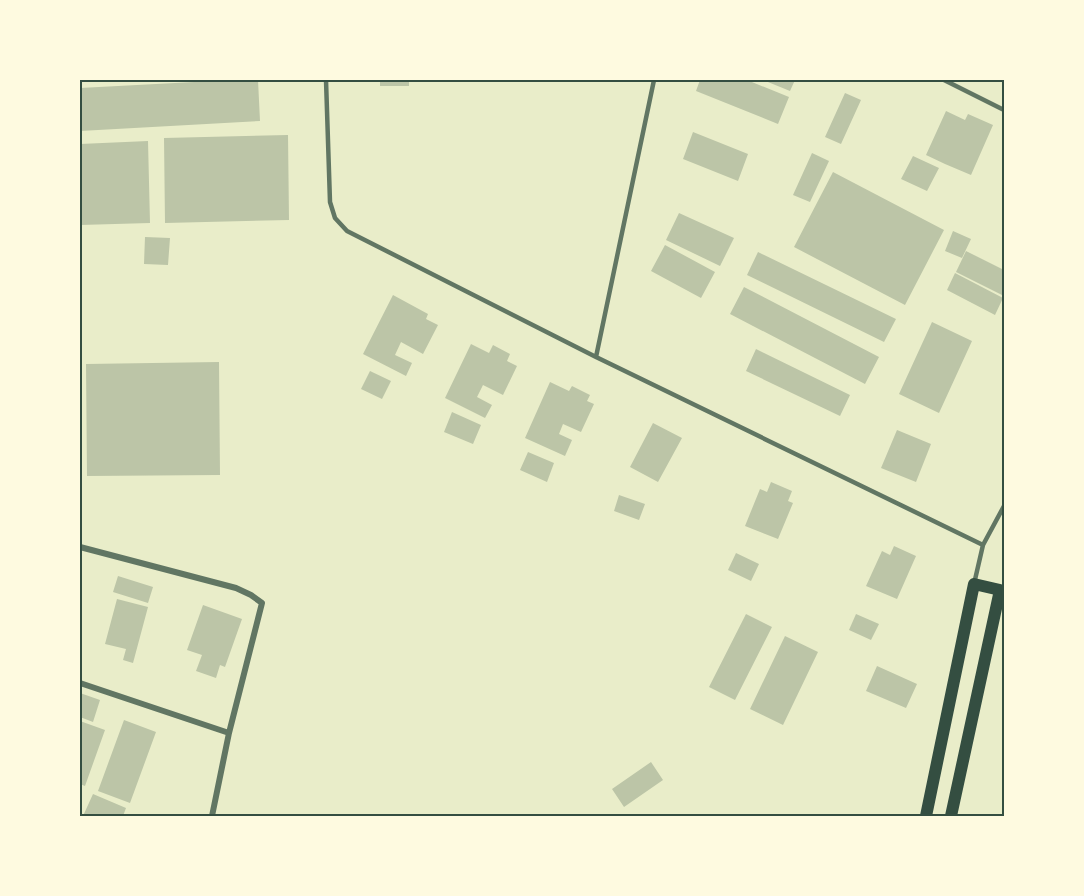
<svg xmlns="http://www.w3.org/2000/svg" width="1084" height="896" viewBox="0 0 1084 896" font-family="'Roboto Condensed',sans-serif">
<rect width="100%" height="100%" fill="#e9edc9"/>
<path fill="#bcc5a7" d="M232 80H258L260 121 80 131V88Z
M380 80H409V86H380Z
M700 80H747L789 97 778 124 696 91Z
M763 80H795L790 91Z
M845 93 861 100 841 144 825 137Z
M946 111 965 120 968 114 993 125 971 175 945 164 950 151 945 164 926 155Z
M693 132 748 154 738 181 683 159Z
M288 135 289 220 165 223 164 138Z
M148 141 150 223 80 225V144Z
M812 153 829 161 810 202 793 195Z
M913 156 939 168 927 191 901 179Z
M833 172 944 230 905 305 794 247Z
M679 213 734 238 720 266 666 240Z
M953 231 971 239 962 258 945 251Z
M145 237 170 238 168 265 144 264Z
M665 245 715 272 701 298 651 271Z
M966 251 1004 270V296L956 272Z
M758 252 896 319 884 342 747 275Z
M955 273 1003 298 995 315 947 290Z
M744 287 879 357 865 384 730 314Z
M393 295 428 314 426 319 438 325 423 354 401 342 395 355 412 363 406 376 363 354Z
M932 322 972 341 939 413 899 394Z
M471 344 489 353 493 345 510 354 507 361 517 366 503 395 483 385 477 397 492 405 485 418 445 398Z
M756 349 850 395 840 416 746 371Z
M219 362 220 475 87 476 86 364Z
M370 371 391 381 382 399 361 389Z
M550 382 569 391 572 386 590 395 587 401 594 404 581 432 563 424 559 434 572 440 565 456 525 438Z
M452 412 481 425 473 444 444 432Z
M653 423 682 438 658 482 630 467Z
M897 430 931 444 916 482 881 468Z
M528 452 554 463 547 482 520 470Z
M771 482 792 491 788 501 793 503 778 539 745 526 760 489 767 492Z
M619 495 645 504 639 520 614 511Z
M894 546 916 556 897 599 866 586 882 551 890 555Z
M736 553 759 564 751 581 728 570Z
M118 576 153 587 148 603 113 592Z
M117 599 148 607 133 663 123 660 126 649 105 644Z
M203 605 242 619 225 667 220 665 216 678 196 671 202 655 187 650Z
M746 614 772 627 735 700 709 687Z
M856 614 879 624 871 640 849 630Z
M785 636 818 652 783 725 750 709Z
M877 666 917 684 906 708 866 691Z
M80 693 100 700 93 722 80 717Z
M124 720 156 732 130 803 98 791Z
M80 721 105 730 85 786 80 784Z
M651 762 663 780 624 807 612 789Z
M93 794 126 808 123 816H83Z"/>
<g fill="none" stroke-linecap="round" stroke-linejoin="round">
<path stroke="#617663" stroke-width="4.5" d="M326 80 330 202 335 218 347 231 596 357 983 545 974 584
M944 80 1004 110
M596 357 654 80
M983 545 1004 506"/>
<path stroke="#617663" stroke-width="6" d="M80 547 236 588 251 595 262 603 229 733 212 816
M80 683 229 733"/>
<path stroke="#344e41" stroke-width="12" d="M926 816 974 584 1000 590 951 816"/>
</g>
<rect width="1084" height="896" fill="none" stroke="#fefae0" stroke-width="162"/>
<rect x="81" y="81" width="922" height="734" fill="none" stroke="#344e41" stroke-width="2"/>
</svg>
